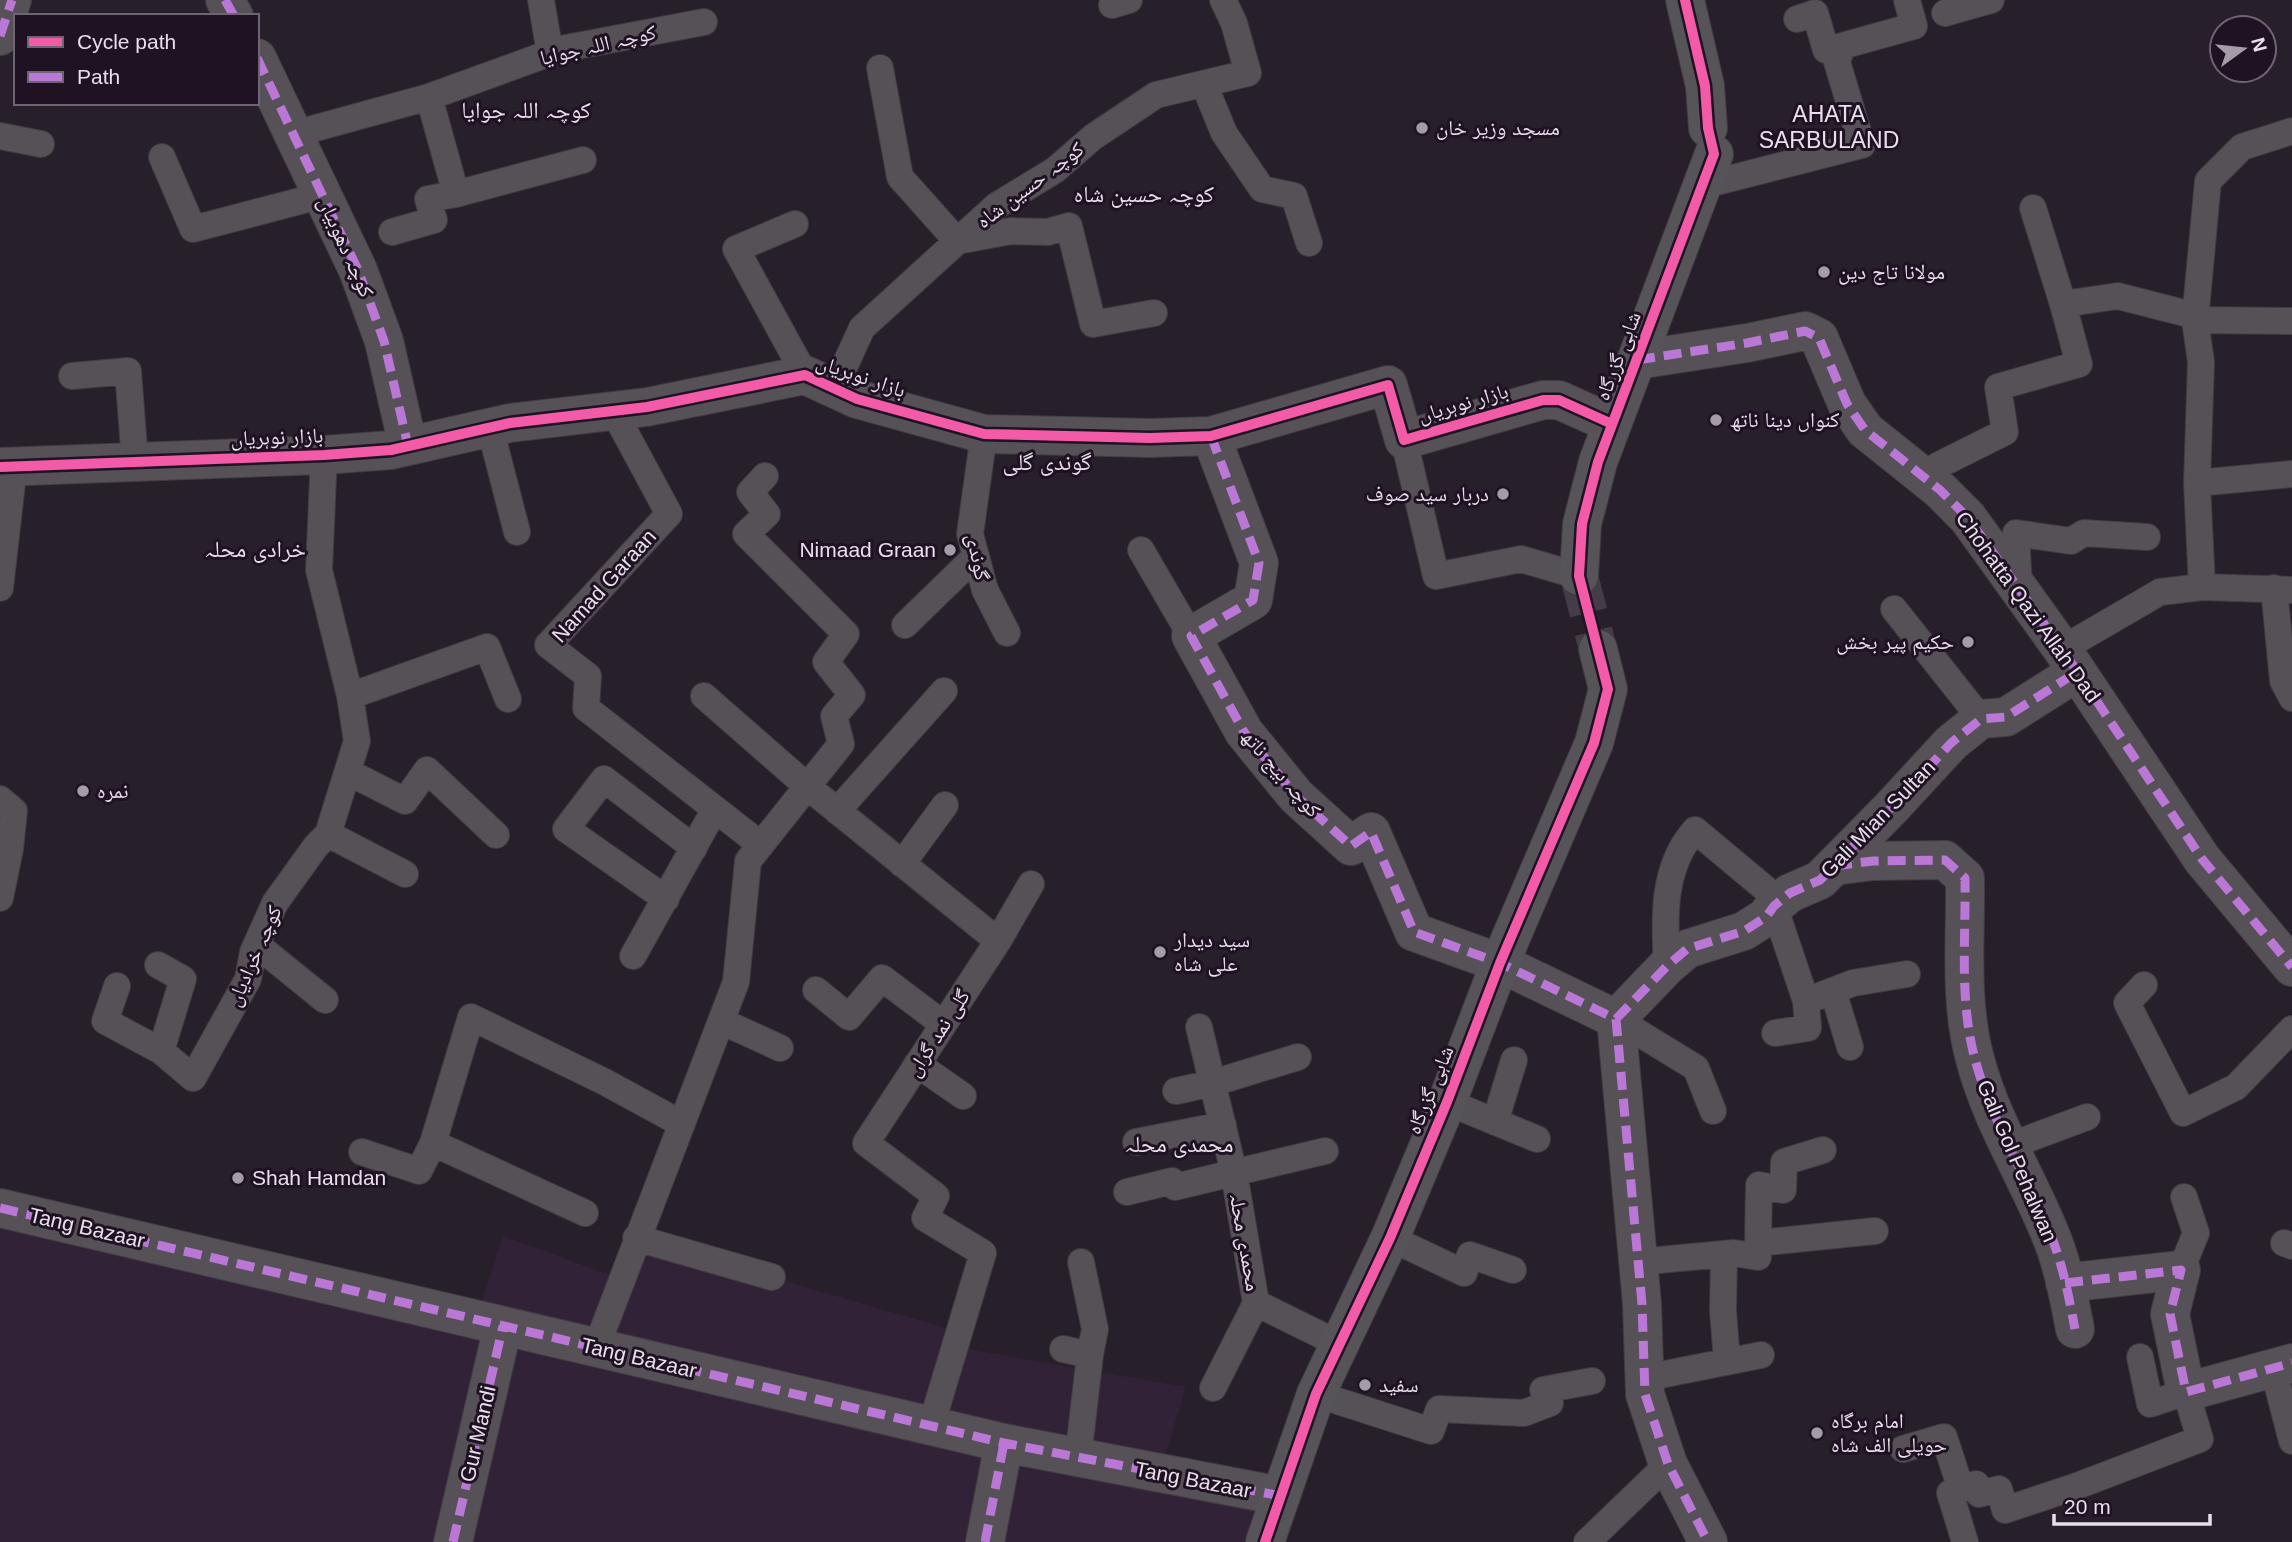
<svg xmlns="http://www.w3.org/2000/svg" width="2292" height="1542" viewBox="0 0 2292 1542" font-family="Helvetica,'Noto Naskh Arabic',sans-serif">
<rect width="100%" height="100%" fill="#271f29"/>
<path fill="#322238" d="M0 1204 478 1313 503 1236 621 1279 636 1238 960 1332 956 1347 1186 1387 1161 1469 1281 1496 1265 1542H0Z"/>
<g fill="none" stroke-linecap="round" stroke-linejoin="round">
<path stroke="#443c46" stroke-width="38" stroke-dasharray="38 19" stroke-linecap="butt" d="M1579 576 1598 649"/>
<g stroke="#413b43" stroke-width="28">
<path id="lane" d="M541 0 550 53
M1112 5 1129 0
M1945 13 1991 0
M1797 19 1815 13 1826 50 1842 46
M880 68 900 177 957 241 1011 231 1048 232 1069 226 1093 324 1154 313
M1204 84 1224 133 1262 189 1294 196 1309 243
M294 134 429 97 561 49 704 22
M0 136 41 144
M162 157 193 229 323 195
M1701 186 1862 145 1837 62 1842 46 1914 26 1907 0
M456 194 583 160
M2033 208 2063 304
M795 224 736 249 805 375
M392 232 434 220 428 199 456 194 429 97
M2195 320 2292 321
M72 376 128 371 135 462
M834 389 862 328 996 206 1055 170 1093 137 1156 95 1248 73 1234 23 1223 0
M613 410 669 514 548 645 588 676 586 708 761 845
M490 428 517 532
M984 434 970 534 985 590 1007 633
M1404 440 1436 576 1521 559 1579 576
M1926 481 1937 466 2005 432 1998 387 2079 364 2063 304 2118 296 2196 316
M2197 483 2292 474
M1141 550 1191 636
M2202 587 2197 483 2201 362 2195 320 2208 181 2242 147 2292 131
M0 588 14 466
M2274 588 2283 681 2292 698
M2019 589 2016 533 2071 541 2084 533 2147 537
M1894 609 1981 719
M905 625 976 556
M2062 649 2160 592 2202 587 2292 590
M350 696 487 647 508 699
M704 696 808 787 998 941 866 1143 936 1196 925 1218 983 1253 931 1426
M348 772 405 801 427 770 496 835
M0 799 14 811 10 849 0 898
M837 811 944 691
M328 834 405 874
M902 864 945 805
M666 899 566 829 604 779 694 848
M1774 906 1806 1001 1853 983 1907 974
M998 941 1031 884
M257 945 325 1000
M633 956 715 809
M158 965 183 979 161 1051
M1667 966C1664 918 1662 867 1695 830L1780 901
M2144 985 2127 1003 2183 1113 2236 1087 2292 1029
M117 986 105 1021 161 1051 193 1078 248 979 253 952 275 903 316 846 328 834 357 741 350 696 319 570 324 455
M816 990 849 1017 882 978 943 1024
M1833 991 1850 1047
M1616 1019 1696 1068 1713 1111
M721 1021 780 1048
M1199 1027 1234 1173 1256 1303 1339 1344
M1775 1033 1808 1028 1806 1001
M917 1064 963 1096
M1176 1091 1213 1083 1298 1057
M1447 1102 1537 1139
M1495 1122 1514 1060
M1136 1142 1223 1125
M433 1143 585 1213
M2009 1146 2087 1117
M362 1152 419 1171 433 1143 471 1017 603 1081 682 1124
M1127 1192 1172 1181 1175 1187 1325 1151
M636 1238 772 1277
M1390 1238 1464 1273 1470 1255 1513 1270
M1758 1243 1759 1185 1783 1190 1784 1162 1823 1150
M2284 1243 2292 1246
M1724 1255 1723 1311 1727 1361
M1638 1262 1734 1253 1758 1257V1243L1875 1231
M2181 1270 2196 1233 2184 1197
M596 1348 736 982 748 861 841 744 834 716 852 695 826 662 846 634 746 534 767 514 750 492 765 476
M1063 1349 1090 1355
M2273 1368 2292 1441
M1645 1378 1761 1355
M1213 1388 1256 1303
M1316 1394 1431 1431 1439 1409 1524 1413 1550 1403 1543 1390 1592 1381
M1903 1449 1944 1437 1961 1489 1976 1484 1979 1494 1999 1489 2005 1510 2077 1486 2200 1439 2186 1392 2150 1404 2140 1357
M1078 1458 1090 1355 1095 1329 1081 1262
M1961 1489 1950 1493 1965 1542
M1587 1542 1668 1464"/>
</g>
<g stroke="#413b43" stroke-width="40">
<path id="street" d="M225 0 234 16
M0 36 12 0
M257 58 358 270 384 341 408 446
M1637 360 1747 343 1805 331 1819 338 1847 404 1865 430 1940 490 1968 518 2062 649 2202 859 2292 967
M1211 436 1259 563 1253 600 1191 636 1244 732 1296 796 1351 846 1371 832 1414 932 1500 963 1616 1019 1642 1304 1645 1394 1668 1464 1708 1542
M0 467 324 455 391 450 510 423 647 407 805 375 857 399 984 434 1150 438 1211 436 1388 385 1404 440 1543 400H1559L1612 424
M1834 866 1873 861 1945 860 1965 878C1966 937 1959 1001 1975 1059 1991 1121 2027 1176 2051 1236 2063 1265 2069 1298 2075 1329
M1616 1019 1667 966 1687 949 1744 931 1766 917 1774 906 1790 893 1820 880 1891 808 1951 743 1981 719 2006 717 2077 672
M0 1208 1004 1443 1281 1496
M2065 1283 2181 1270 2170 1314 2186 1392 2292 1363
M453 1542 503 1326
M985 1542 1004 1443"/>
</g>
<g stroke="#413b43" stroke-width="40">
<path id="secondary" d="M1685 0 1705 86 1708 128
M1579 576 1582 524 1598 462 1714 154
M1265 1542 1316 1394 1390 1238 1447 1102 1500 963 1594 743 1608 689 1598 649"/>
</g>
<use href="#lane" stroke="#555156" stroke-width="26"/>
<use href="#street" stroke="#555156" stroke-width="38"/>
<use href="#secondary" stroke="#575459" stroke-width="38"/>
<path stroke="#ba77d6" stroke-width="9" stroke-dasharray="18 9" stroke-linecap="butt" d="M225 0 234 16
M0 36 12 0
M257 58 358 270 384 341 408 446
M1637 360 1747 343 1805 331 1819 338 1847 404 1865 430 1940 490 1968 518 2062 649 2202 859 2292 967
M1211 436 1259 563 1253 600 1191 636 1244 732 1296 796 1351 846 1371 832 1414 932 1500 963 1616 1019 1642 1304 1645 1394 1668 1464 1708 1542
M1834 866 1873 861 1945 860 1965 878C1966 937 1959 1001 1975 1059 1991 1121 2027 1176 2051 1236 2063 1265 2069 1298 2075 1329
M1616 1019 1667 966 1687 949 1744 931 1766 917 1774 906 1790 893 1820 880 1891 808 1951 743 1981 719 2006 717 2077 672
M0 1208 1004 1443 1281 1496
M2065 1283 2181 1270 2170 1314 2186 1392 2292 1363
M453 1542 503 1326
M985 1542 1004 1443"/>
<g stroke="#1f1223" stroke-width="15">
<path id="cycleway" d="M0 467 324 455 391 450 510 423 647 407 805 375 857 399 984 434 1150 438 1211 436 1388 385 1404 440 1543 400H1559L1612 424
M1265 1542 1316 1394 1390 1238 1447 1102 1500 963 1594 743 1608 689 1579 576 1582 524 1598 462 1714 154 1708 128 1705 86 1685 0"/>
</g>
<use href="#cycleway" stroke="#f35aa7" stroke-width="10"/>
</g>
<g fill="#a49ca7" stroke="#1f1223" stroke-width="2.5">
<circle cx="1422" cy="128" r="7"/>
<circle cx="1824" cy="272" r="7"/>
<circle cx="1716" cy="420" r="7"/>
<circle cx="1503" cy="494" r="7"/>
<circle cx="950" cy="550" r="7"/>
<circle cx="1968" cy="642" r="7"/>
<circle cx="83" cy="791" r="7"/>
<circle cx="1160" cy="952" r="7"/>
<circle cx="238" cy="1178" r="7"/>
<circle cx="1365" cy="1385" r="7"/>
<circle cx="1817" cy="1433" r="7"/>
</g>
<g text-anchor="middle" stroke-width="6" stroke-linejoin="round" paint-order="stroke">
<g font-size="21" fill="#e8dfeb" stroke="#1f1223">
<text transform="translate(598 45) rotate(-13)" y="7">کوچہ اللہ جوایا</text>
<text transform="translate(1030 185) rotate(-37)" y="7">کوچہ حسین شاہ</text>
<text transform="translate(346 247) rotate(66)" y="7">کوچہ دھوبیاں</text>
<text transform="translate(1618 356) rotate(-69)" y="7">شاہی گزرگاہ</text>
<text transform="translate(861 376) rotate(19)" y="7">بازار نوہریاں</text>
<text transform="translate(1463 403) rotate(-16)" y="7">بازار نوہریاں</text>
<text transform="translate(277 437) rotate(-2)" y="7">بازار نوہریاں</text>
<text transform="translate(978 557) rotate(79)" y="7">گوندی</text>
<text transform="translate(604 586) rotate(-48)" y="7">Namad Garaan</text>
<text transform="translate(2028 607) rotate(54)" y="7">Chohatta Qazi Allah Dad</text>
<text transform="translate(1281 773) rotate(49)" y="7">کوچہ بیج ناتھ</text>
<text transform="translate(1878 819) rotate(-46)" y="7">Gali Mian Sultan</text>
<text transform="translate(254 956) rotate(-66)" y="7">کوچہ خرادیاں</text>
<text transform="translate(938 1033) rotate(-57)" y="7">گلی نمد گراں</text>
<text transform="translate(1430 1090) rotate(-68)" y="7">شاہی گزرگاہ</text>
<text transform="translate(2017 1161) rotate(67)" y="7">Gali Gol Pehalwan</text>
<text transform="translate(87 1228) rotate(13)" y="7">Tang Bazaar</text>
<text transform="translate(1245 1242) rotate(80)" y="7">محمدی محلہ</text>
<text transform="translate(639 1358) rotate(13)" y="7">Tang Bazaar</text>
<text transform="translate(478 1434) rotate(-77)" y="7">Gur Mandi</text>
<text transform="translate(1193 1480) rotate(11)" y="7">Tang Bazaar</text>
</g>
<g font-size="21" fill="#e8dfeb" stroke="#1f1223" text-anchor="start">
<text x="1436" y="135">مسجد وزیر خان</text>
<text x="1838" y="279">مولانا تاج دین</text>
<text x="1730" y="427">کنواں دینا ناتھ</text>
<text x="1489" y="501" text-anchor="end">دربار سید صوف</text>
<text x="936" y="557" text-anchor="end">Nimaad Graan</text>
<text x="1954" y="649" text-anchor="end">حکیم پیر بخش</text>
<text x="97" y="798">نمرہ</text>
<text x="1174" y="947">سید دیدار<tspan x="1174" dy="24">علی شاہ</tspan></text>
<text x="252" y="1185">Shah Hamdan</text>
<text x="1379" y="1392">سفید</text>
<text x="1831" y="1428">امام برگاہ<tspan x="1831" dy="24">حویلی الف شاہ</tspan></text>
</g>
<g font-size="23" fill="#e8dfeb" stroke="#1f1223">
<text x="526" y="118">کوچہ اللہ جوایا</text>
<text x="1829" y="122">AHATA<tspan x="1829" dy="26">SARBULAND</tspan></text>
<text x="1144" y="202">کوچہ حسین شاہ</text>
<text x="1047" y="470">گوندی گلی</text>
<text x="255" y="557">خرادی محلہ</text>
<text x="1179" y="1152">محمدی محلہ</text>
</g>
</g>
<rect x="14" y="14" width="245" height="91" fill="#1f1223" stroke="#6f6473" stroke-width="2"/>
<rect x="28" y="37" width="35" height="10" fill="#f35aa7" stroke="#6f6473" stroke-width="2"/>
<text x="77" y="49" font-size="21" fill="#e8dfeb">Cycle path</text>
<rect x="28" y="72" width="35" height="10" fill="#ba77d6" stroke="#6f6473" stroke-width="2"/>
<text x="77" y="84" font-size="21" fill="#e8dfeb">Path</text>
<g transform="translate(2243 49) rotate(75)"><circle r="33" fill="#1f1223" stroke="#6f6473" stroke-width="2"/>
<path d="M0-5L12 26L0 18L-12 26Z" fill="#a49ca7"/>
<text y="-10" font-size="19" font-weight="bold" text-anchor="middle" fill="#e8dfeb">N</text>
</g>
<path d="M2054 1514v10h156v-10" fill="none" stroke="#e8dfeb" stroke-width="3.5"/>
<text x="2064" y="1514" font-size="21" fill="#e8dfeb" stroke="#1f1223" stroke-width="5" paint-order="stroke">20 m</text>
</svg>
